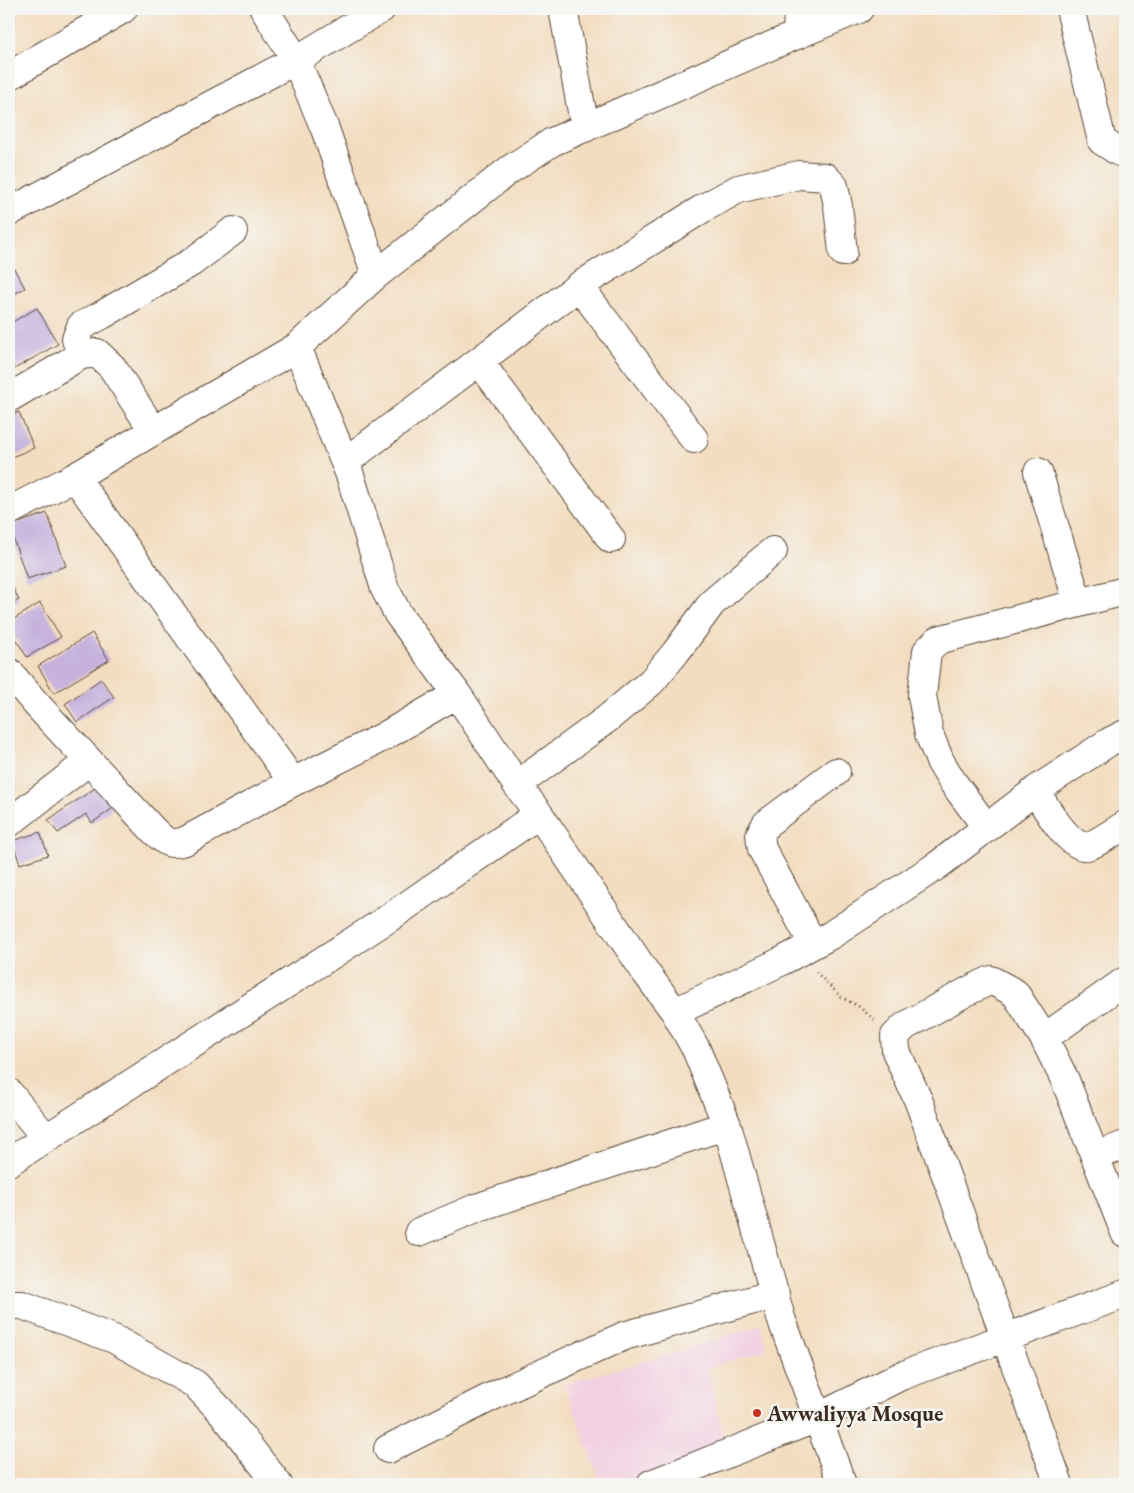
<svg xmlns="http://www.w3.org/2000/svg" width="1134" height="1493" viewBox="0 0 1134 1493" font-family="'EB Garamond',serif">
<rect width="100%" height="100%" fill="#f6f6f2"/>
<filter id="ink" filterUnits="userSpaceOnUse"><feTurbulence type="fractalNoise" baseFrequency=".02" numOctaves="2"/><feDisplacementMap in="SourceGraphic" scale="10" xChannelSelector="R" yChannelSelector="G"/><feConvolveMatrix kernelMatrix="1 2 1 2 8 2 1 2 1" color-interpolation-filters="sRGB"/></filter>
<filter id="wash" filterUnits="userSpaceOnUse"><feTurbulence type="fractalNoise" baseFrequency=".0096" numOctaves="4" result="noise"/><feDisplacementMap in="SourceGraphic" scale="20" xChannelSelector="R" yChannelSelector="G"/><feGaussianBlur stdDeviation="1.12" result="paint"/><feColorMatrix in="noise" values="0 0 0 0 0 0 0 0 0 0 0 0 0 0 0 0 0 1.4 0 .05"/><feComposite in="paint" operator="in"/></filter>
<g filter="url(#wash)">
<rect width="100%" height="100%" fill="#f3ddc0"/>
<path fill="#f2cfe1" d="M761 1325 767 1350 708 1367 726 1450 637 1484H602L583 1436 565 1384 687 1349Z"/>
<g id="blocks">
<path fill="#c6b2dd" d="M9 260 25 288 9 297Z
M37 308 58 344 9 372V324Z
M19 412 34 448 9 458V416Z
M47 513 66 566 27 579 9 526Z
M9 580 19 600 9 605Z
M40 603 61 637 27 657 9 628V622Z
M92 633 109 660 54 693 38 666Z
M101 679 114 697 77 722 65 704Z
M101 784 116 806 92 823 86 814 58 833 48 820Z
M40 832 48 855 20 864 12 841Z"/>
</g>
</g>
<g filter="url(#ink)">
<use href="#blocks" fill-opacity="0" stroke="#574536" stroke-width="1"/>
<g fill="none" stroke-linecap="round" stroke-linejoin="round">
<g stroke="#574536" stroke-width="30">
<path id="minor" d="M264 9 296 60 325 129 376 275
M563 9 585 128
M1070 9 1102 141 1119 152H1125
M797 35 798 9
M9 76 123 9
M9 212 296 60 381 9
M579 286 694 439
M297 347 350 475 385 589 398 614 457 694 517 785 539 814 646 973 675 1012 696 1049 727 1125 781 1318 842 1484
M81 355 76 339 81 326 102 315 192 262 233 231
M479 361 611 539
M9 398 81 355 97 353 112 367 153 430
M345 462 579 286 702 209 738 189 799 175 825 177 834 186 838 206 843 252
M1038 472 1078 603
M75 477 293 782
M9 511 75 477 297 347 376 275 509 170 552 142 775 44 859 9
M9 672 38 706 154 831C166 842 168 846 185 841L293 782 383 737 457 694
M517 785 607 719 651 682 676 652 712 603 773 551
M1036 790C1043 804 1070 850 1087 846 1095 845 1118 829 1125 825
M9 823 89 761
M987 828 952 781 940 761 929 734 922 696 927 651 938 640 1125 591
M813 944 762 849 760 835 766 824 836 772
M675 1012 780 962 831 935 938 865 1036 790 1109 742 1125 734
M1044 1038 1125 981
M9 1093 46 1138
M1095 1156 1125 1145
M9 1162 386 920 539 814
M419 1232 476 1208 727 1125
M9 1305H22L114 1339 195 1384 221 1411 278 1484
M388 1449 499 1393 624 1336 775 1294
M651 1484 817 1418 901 1376 1125 1294
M1059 1484 919 1102 896 1051 895 1036 905 1026 968 991 991 980 1015 993 1044 1038 1065 1080 1125 1233"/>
</g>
<path stroke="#574536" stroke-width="3" stroke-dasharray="1 4" stroke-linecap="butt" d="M816 972 841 997 858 1006 875 1020"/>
<use href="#minor" stroke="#fff" stroke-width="28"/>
</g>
</g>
<circle fill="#c8321e" stroke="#f6f6f2" stroke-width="2" cx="757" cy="1413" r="5"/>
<g text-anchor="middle" stroke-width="5" stroke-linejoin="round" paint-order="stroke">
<g font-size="22" font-weight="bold" fill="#3b2a1e" stroke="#f6f6f2" text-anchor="start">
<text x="767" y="1421">Awwaliyya Mosque</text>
</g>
</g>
<rect width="1134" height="1493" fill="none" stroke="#f6f6f2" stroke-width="30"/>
</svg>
